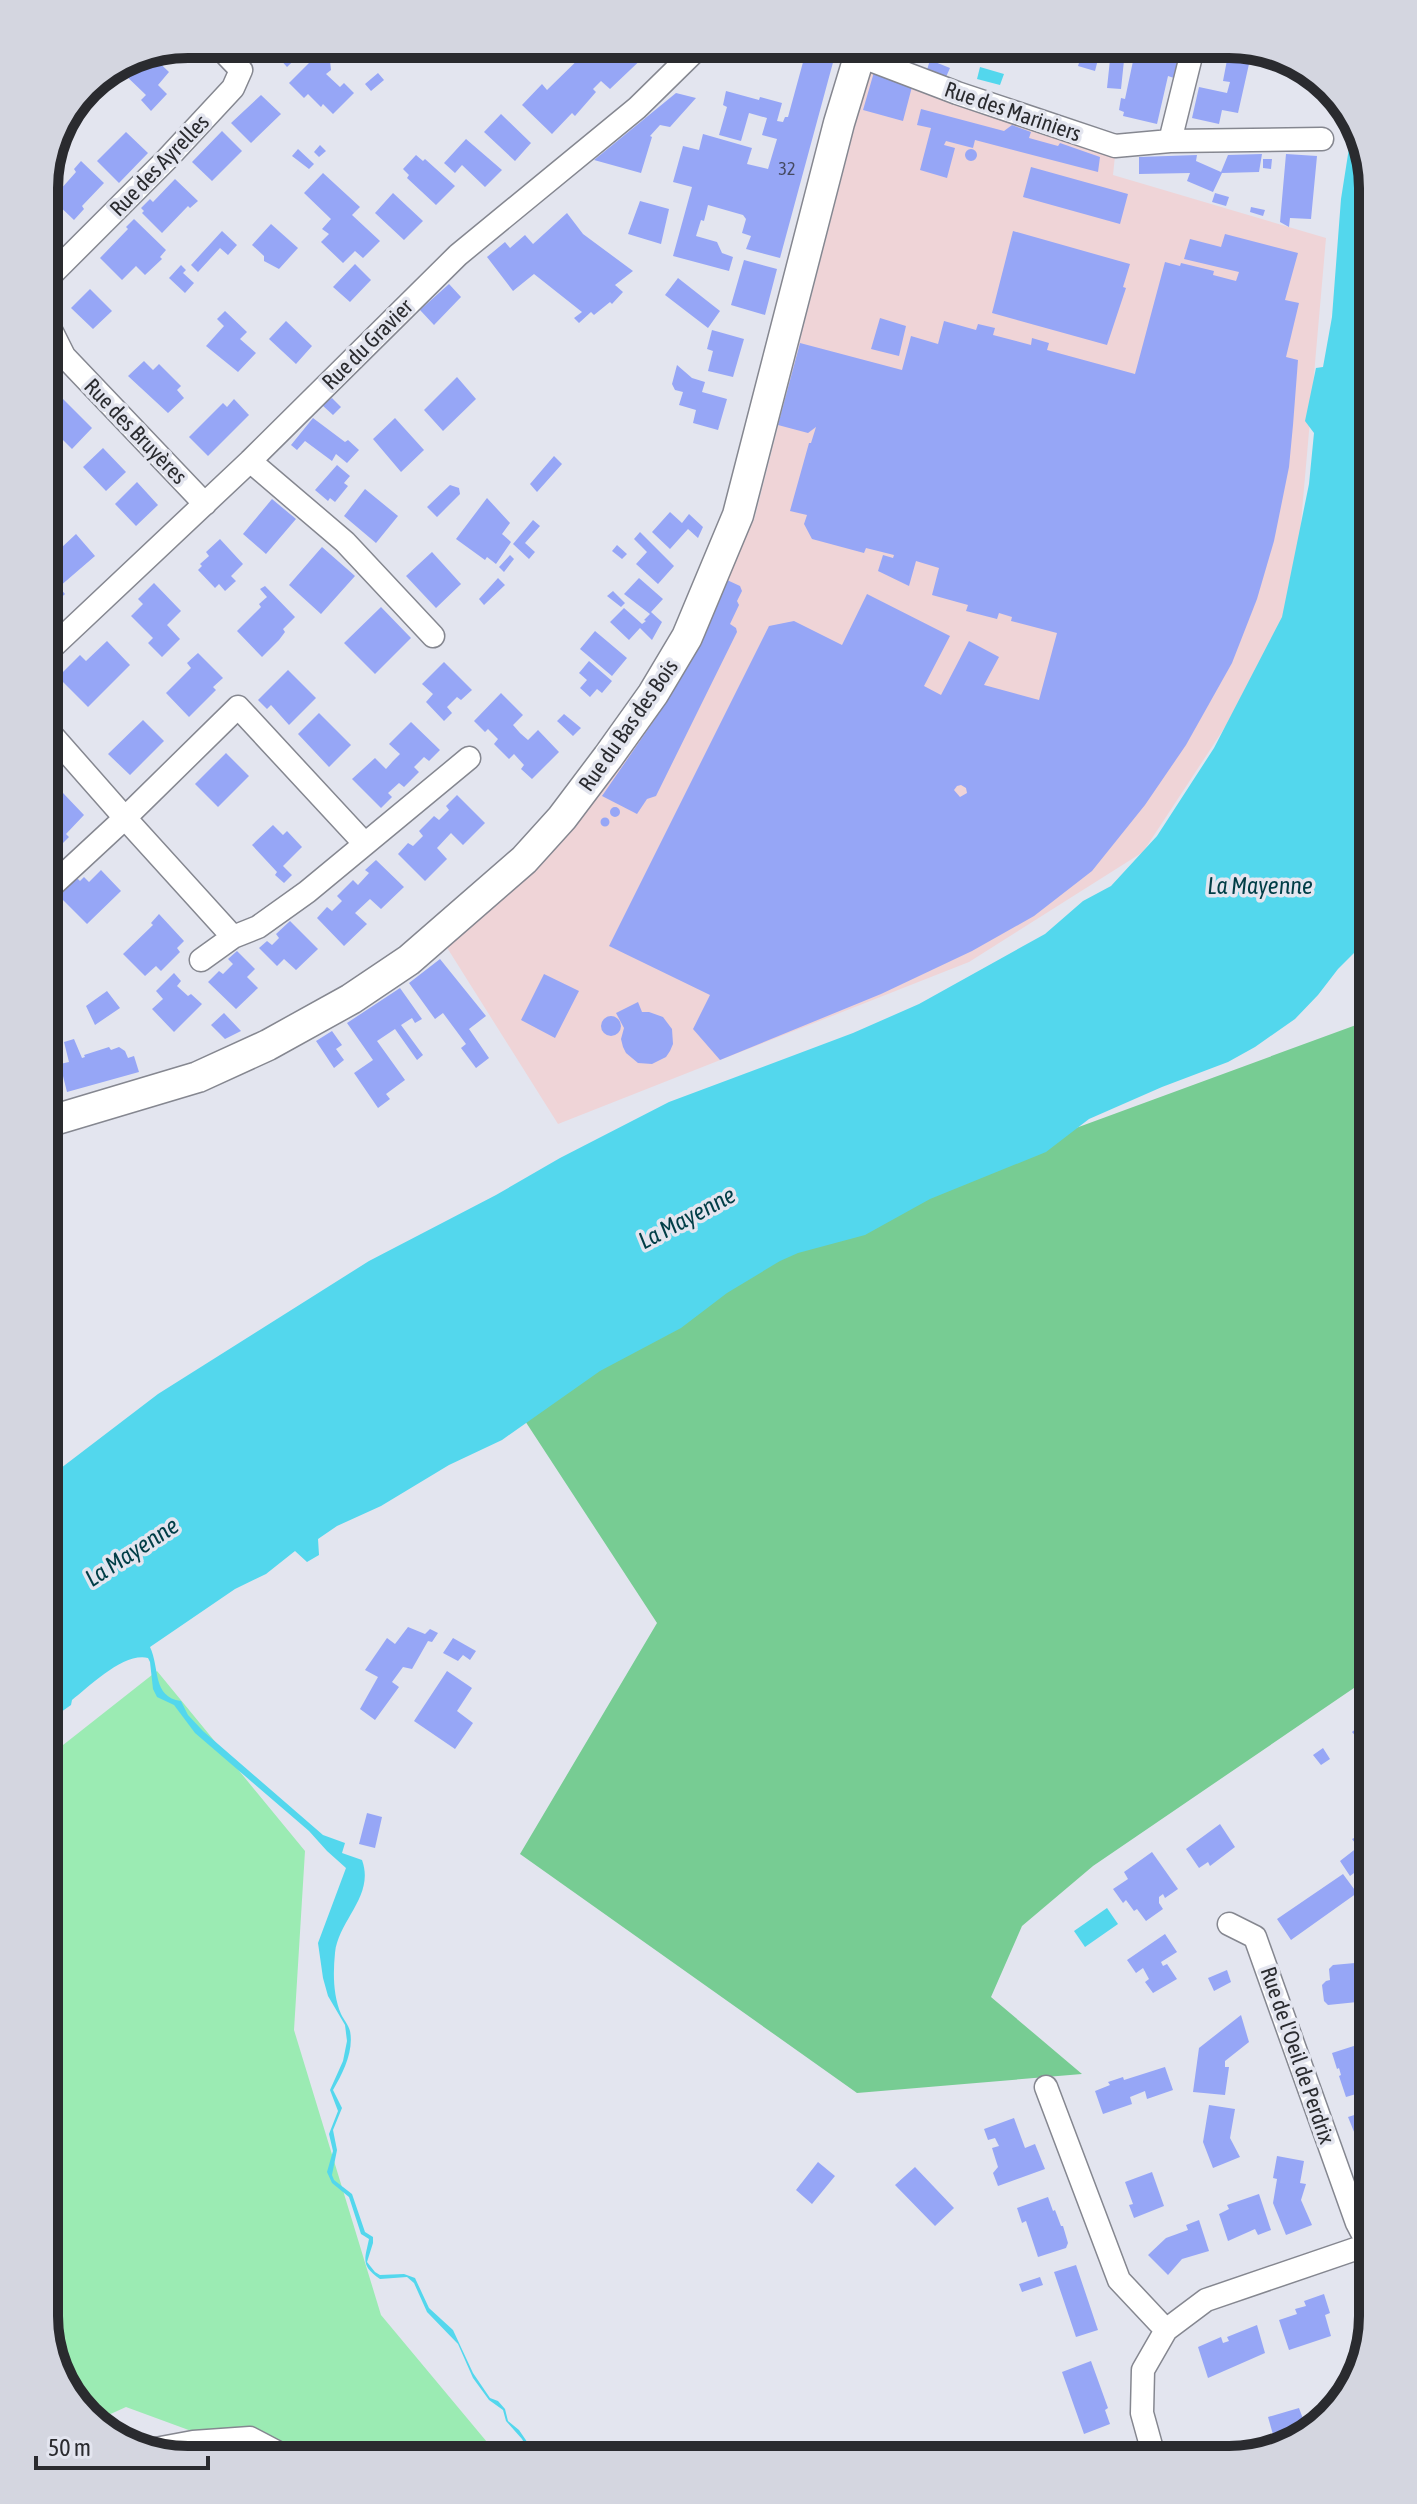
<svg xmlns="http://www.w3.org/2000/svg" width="1417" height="2504" viewBox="0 0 1417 2504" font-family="'Asap Condensed',sans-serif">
<rect width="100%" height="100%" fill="#e3e5ef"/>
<path fill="#efd4d7" d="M870 67 1115 156 1113 175 1326 238 1292 625 1143 852 969 962 558 1124 446 946 572 805 754 520Z"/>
<path fill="#9bebb3" d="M157 1671 305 1851 294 2030 381 2315 502 2460H270L126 2407 95 2421 59 2379 44 2316V1760Z"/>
<path fill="#77cc93" d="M1367 1021 1373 1024V1675L1093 1866 1022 1926 991 1997 1082 2074 857 2093 520 1854 657 1623 514 1404 806 1227Z"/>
<path fill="#53d7ed" d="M980 67 1004 74 1000 85 977 79Z
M1334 97 1358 125 1373 188V923L1365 942 1338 969 1318 995 1295 1019 1255 1047 1228 1062 1162 1087 1089 1119 1046 1152 930 1199 865 1235 798 1253 780 1261 727 1293 681 1328 600 1371 502 1440 449 1465 381 1506 337 1526 318 1539 319 1555 307 1562 295 1551 266 1574 235 1589 150 1647C160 1668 152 1697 181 1701L188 1715 203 1731 323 1835 345 1843 342 1853 362 1860C375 1896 339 1919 335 1953 333 1973 333 1995 341 2014 344 2020 348 2024 350 2031 354 2051 343 2073 333 2090L342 2108 333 2130 337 2150 332 2175 334 2180 352 2194 365 2232 373 2237V2243L367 2262 375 2272 380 2275 404 2274 415 2278 429 2308 453 2330 473 2373 490 2398 498 2401 505 2409 508 2421 519 2430 534 2452 536 2460H533L522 2439 506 2421 503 2410 489 2400 473 2378 458 2344 427 2312 414 2283 407 2277 380 2279C360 2265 365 2259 369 2239L361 2234 349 2197 332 2183 327 2172 333 2151 329 2134 338 2111 330 2090 343 2061 347 2041 345 2025 328 1996 323 1978 318 1943 346 1868 327 1851 309 1831 195 1733 174 1705 157 1697 153 1689 150 1662 148 1658C124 1652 90 1686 72 1700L71 1705 44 1724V1481L158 1394 369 1261 496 1195 560 1158 669 1102 853 1033 919 1004 1045 934 1083 901 1111 886 1157 836 1214 748 1282 617 1309 484 1314 433 1305 421 1316 368 1323 367 1332 317 1341 199 1349 148Z
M1107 1908 1118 1924 1085 1947 1074 1931Z"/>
<path fill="#96a6f6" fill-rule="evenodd" d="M261 44H305L308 47 287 67 279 58 276 60Z
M594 44H600L611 55 623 44H664L653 55 649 52 610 89 601 81 593 89 596 92 575 116 572 113 552 134 522 105 542 84 547 90Z
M808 44H838L780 258 746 249 751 236 742 233 746 219 743 215 708 205 704 221 701 220 696 236 717 242 722 253 733 257 729 271 673 256 692 187 673 182 683 146 699 150 703 134 752 148 747 164 768 169 777 139 762 135 767 118 749 113 741 141 719 135 727 107 723 105 726 91 759 100 760 97 782 103 777 121 783 122 785 117H788Z
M883 44H945L972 51 969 60 949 55 947 63Z
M1062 44H1102L1095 71 1078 66 1079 63 1058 58Z
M1153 44H1181L1179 52Z
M1136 47 1179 56 1174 78 1168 76 1157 124 1123 116 1124 112 1119 110 1121 98 1125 99Z
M1111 50 1125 51 1121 89 1107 88Z
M316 51H320L330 61 331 70 326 74 340 87 344 83 354 93 333 114 323 104 321 107 308 94 304 98 289 83 310 62 309 58Z
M148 52 169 72 158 85 167 94 151 111 141 100 146 95 121 71 115 77 108 72 133 55Z
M930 60 950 68 946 77 927 70Z
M1227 60 1249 64 1238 113 1222 110 1219 124 1192 118 1199 87 1227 93 1230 82 1223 81Z
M874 72 913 83 903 121 863 110Z
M378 73 384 80 371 91 365 84Z
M676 93 696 98 670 127 660 125 650 136 652 137 641 173 594 160Z
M261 95 281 114 251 143 231 123Z
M921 109 1004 131 1012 125 1031 132 1029 138 1058 146 1060 143 1100 157 1098 172 975 140 973 148 946 141 944 145 955 148 947 178 920 170 931 128 917 125Z
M501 114 531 143 515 161 484 132Z
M222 131 242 151 212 181 192 162Z
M126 132 148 153 119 183 97 161Z
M466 139 502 170 485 187 462 165 455 173 444 163Z
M320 145 326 151 319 157 314 152Z
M965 155a6 6 0 1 1 12 0a6 6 0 1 1-12 0Z
M298 149 314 164 309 169 292 156Z
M1262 154 1259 172 1222 173 1213 192 1187 181 1190 173 1139 174V157L1197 155 1196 161 1221 172 1228 155Z
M1286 154 1317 156 1311 219 1290 218 1289 227 1280 222Z
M416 155 423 161 425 159 455 186 436 205 407 178 409 175 403 169Z
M1263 159H1272L1271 169 1263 168Z
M81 161 104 183 82 206 84 209 74 220 52 199 76 172 74 169Z
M1031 167 1128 194 1120 224 1023 197Z
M323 173 360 207 352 215 380 241 363 258 355 251 343 263 321 242 329 234 322 229 331 219 304 193Z
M175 179 198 201 190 208 188 206 162 233 142 213 144 211 141 208 150 199 153 202Z
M393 193 423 221 404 240 375 213Z
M1215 193 1229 197 1226 206 1212 202Z
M640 201 669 209 661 244 628 234Z
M1251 207 1265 210 1263 216 1250 212Z
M567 213 583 234 633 271 615 285 623 292 612 304 610 302 594 315 591 312 579 323 574 318 582 312 534 274 513 291 487 257 505 242 510 248 525 235 533 244Z
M134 219 166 250 160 257 162 259 145 275 136 266 122 280 100 258 128 229 126 227Z
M271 224 298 248 279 269 264 261V256L252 245Z
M222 231 237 245 228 255 220 248 198 272 191 265Z
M1013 231 1130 264 1123 287 1126 288 1107 345 992 313Z
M1225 234 1298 253 1285 300 1299 303 1286 357 1298 360 1293 425 1289 467 1274 541 1257 599 1232 663 1186 745 1145 805 1092 871 1034 916 972 951 881 994 720 1060 693 1029 710 995 609 946 769 626 794 621 842 645 867 594 950 636 924 686 941 695 969 641 999 657 984 685 1039 700 1057 633 1011 621 1012 617 999 613 997 619 966 611 968 605 932 595 939 568 916 561 909 586 878 571 883 555 893 558 894 555 866 548 864 553 812 539 804 524 807 515 790 511 809 443H811L816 427 808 433 778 425 800 343 902 370 911 336 938 344 944 321 976 330 978 324 995 328 993 335 1031 345 1032 338 1049 343 1047 350 1135 374 1165 262 1180 266 1181 263 1214 271 1213 275 1236 281 1239 272 1184 259 1190 239 1221 247ZM961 785 966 788 967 793 960 797 954 790 957 786Z
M744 260 777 269 765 315 731 305Z
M355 264 371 280 350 302 333 287Z
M181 265 186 270 183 273 194 283 185 293 169 278Z
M678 278 720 311 708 328 665 295Z
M449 284 461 297 434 325 420 310Z
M90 289 112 311 93 329 71 308Z
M225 311 247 332 240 339 256 353 238 372 206 346 224 326 217 319Z
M880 318 906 326 899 356 871 349Z
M286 321 312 346 296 364 269 339Z
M712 330 744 339 733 377 708 371 713 351 707 349Z
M144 361 153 370 159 364 181 386 177 390 184 398 168 413 128 376Z
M677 365 692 378 705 382 702 392 727 399 718 430 693 423 696 410 679 405 683 392 675 390 672 384Z
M457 377 476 399 443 431 424 410Z
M56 392 92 428 72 449 44 421V404Z
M332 398 341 407 333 415 322 405Z
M234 399 249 415 208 456 189 437 223 403 227 407Z
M313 418 345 442 348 440 359 450 347 463 336 454 332 461 305 441 297 450 291 445Z
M395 418 424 450 401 472 373 439Z
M103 448 126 472 106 491 83 467Z
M554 456 562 464 537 492 530 484Z
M337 465 350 476 344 483 348 486 335 502 330 498 328 501 315 490Z
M137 482 158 505 136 526 115 504Z
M450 485 459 488 460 494 437 517 427 507Z
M365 489 398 516 376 543 344 516Z
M487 498 510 523 502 534 511 542 496 564 487 557 485 560 456 539Z
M272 499 296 519 266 554 243 534Z
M670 512 682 523 689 514 703 527 698 538 688 529 670 549 652 532Z
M533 520 540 526 525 543 535 552 529 559 513 544Z
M640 532 674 566 658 584 636 564 647 552 634 539Z
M76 534 95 556 59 587 65 594 49 609 44 603V564Z
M220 539 243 564 231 576 236 581 225 591 219 584 215 588 198 570 202 566 200 564 209 556 206 552Z
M617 545 627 554 622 559 612 551Z
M322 547 355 576 321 614 289 585Z
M432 552 461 584 436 608 406 576Z
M510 555 514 559 504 572 499 567Z
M498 578 505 585 484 605 479 599Z
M639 578 663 599 651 612 662 622 652 640 640 628 629 640 610 622 624 608 642 624 646 621 644 620 650 614 624 594Z
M727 580 740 586 742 591 737 601 739 605 730 624 736 628 737 632 656 796 647 799 637 814 602 796 655 719 687 665Z
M154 583 181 611 167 625 180 639 162 657 148 643 153 638 131 616 143 604 138 599Z
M265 586 295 617 283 629 285 632 279 640 262 657 237 631 261 607 259 604 267 597 260 589Z
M613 591 625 603 621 607 607 596Z
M381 607 411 638 375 674 344 643Z
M595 631 627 658 612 676 580 649Z
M107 641 130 665 88 707 58 677 80 655 86 661Z
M198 653 223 678 213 687 216 690 189 717 166 693 191 668 187 663Z
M589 661 612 681 602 693 597 689 590 697 580 688 587 680 579 673Z
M444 662 472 690 461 700 457 697 447 707 452 713 444 721 426 702 433 694 422 684Z
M288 670 316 698 289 725 271 705 267 709 258 700Z
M501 693 523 715 513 725 520 733 528 740 538 730 559 752 532 779 521 769 524 765 514 754 509 759 494 744 498 739 488 729 485 732 474 721Z
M319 713 351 745 329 767 298 734Z
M564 714 581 728 573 736 557 721Z
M143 720 164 741 130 775 108 754Z
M411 722 440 750 429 761 424 757 414 767 419 772 404 787 399 783 388 793 392 797 381 808 352 779 375 758 386 769 393 761 400 754 389 744Z
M226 753 249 776 218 807 195 784Z
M63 793 84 815 66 834 69 837 51 855 44 847V811Z
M457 795 485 823 463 845 451 833 437 848 447 859 425 881 398 854 408 843 413 846 423 836 419 831 434 816 439 820 449 810 446 806Z
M610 812a5 5 0 1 1 10 0a5 5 0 1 1-10 0Z
M600.5 822a4.5 4.5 0 1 1 9 0a4.5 4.5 0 1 1-9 0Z
M273 825 283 835 287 831 302 847 283 866 292 875 284 883 275 875 277 872 252 845Z
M376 860 404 887 381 909 370 899 355 913 367 924 344 946 317 918 327 907 332 911 342 901 337 896 353 880 358 885 369 873 365 870Z
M101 870 121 891 87 924 59 896 77 878 80 881 84 877 89 882Z
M159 914 184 941 177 948 180 952 161 971 156 966 145 976 123 954 153 925 151 923Z
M290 921 318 949 296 970 284 959 277 966 259 948 267 941 272 945 279 938 276 934Z
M237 951 255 969 247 977 258 988 236 1009 208 982 219 971 223 974 233 964 228 959Z
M440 959 486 1016 469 1029 489 1058 476 1068 461 1048 466 1044 443 1013 435 1019 409 983Z
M174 973 181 981 177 986 188 996 191 994 202 1004 174 1032 152 1009 163 999 156 991Z
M544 974 579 991 555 1038 521 1020Z
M400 988 422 1019 415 1023 412 1018 401 1025 423 1055 417 1060 395 1029 377 1041 405 1080 386 1094 390 1099 378 1108 354 1073 373 1060 347 1023Z
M107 991 120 1008 95 1025 86 1006Z
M638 1002 642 1012H649L663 1017 672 1029 673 1044 670 1051 666 1057 652 1064 638 1063 626 1053 623 1047 621 1039 624 1028 616 1013Z
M224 1013 241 1031 225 1039 211 1025Z
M601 1026a10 10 0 1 1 20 0a10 10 0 1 1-20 0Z
M332 1031 342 1045 336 1049 344 1060 334 1068 316 1041Z
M74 1039 82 1058 85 1057 84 1055 109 1047 111 1050 119 1047 125 1051 128 1058 134 1056 139 1072 67 1092 60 1064 69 1062 64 1042Z
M44 1052 54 1070 44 1075Z
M408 1627 425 1634 430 1629 438 1633 432 1642 428 1641 412 1669 403 1667 392 1682 399 1687 375 1720 360 1709 378 1677 365 1670 387 1638 395 1644Z
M453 1638 476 1651 470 1660 463 1655 458 1661 443 1653Z
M447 1671 472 1688 457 1711 473 1723 455 1749 414 1721Z
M1373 1714V1737L1363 1745 1352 1732Z
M1323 1748 1330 1759 1321 1765 1313 1755Z
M367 1813 382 1817 375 1848 359 1844Z
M1220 1824 1235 1847 1210 1866 1208 1862 1199 1868 1186 1849Z
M1364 1828 1373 1848 1364 1852 1369 1862 1350 1876 1340 1861 1358 1847 1352 1839 1356 1837 1355 1832Z
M1152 1852 1178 1889 1165 1898 1163 1894 1159 1897V1903L1163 1909 1146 1921 1137 1909 1134 1911 1126 1900 1123 1903 1113 1889 1128 1879 1124 1872Z
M1343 1874 1357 1893 1291 1940 1277 1919Z
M1165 1934 1177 1952 1161 1962 1163 1966 1167 1964 1177 1979 1153 1993 1145 1982 1149 1979 1143 1968 1136 1973 1127 1960Z
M1373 1952V2010L1367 2001 1328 2005 1324 2001 1322 1985 1326 1981 1330 1980 1329 1969 1333 1965 1355 1963 1368 1957Z
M1227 1970 1231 1982 1214 1991 1208 1978Z
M1241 2015 1249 2042 1225 2061V2067H1229L1225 2095 1193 2092 1199 2048Z
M1360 2044 1373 2089 1346 2097 1339 2076 1341 2075 1339 2068 1337 2069 1332 2053Z
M1165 2067 1173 2090 1147 2099 1145 2091 1130 2097 1132 2104 1103 2114 1095 2091 1110 2085 1108 2082 1123 2077 1124 2080Z
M1209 2105 1235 2109 1230 2138 1240 2157 1213 2168 1203 2142Z
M1373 2109V2145L1361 2149 1348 2117Z
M1014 2118 1025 2148 1035 2144 1045 2169 998 2186 993 2173 998 2167 992 2148 999 2146 995 2138 988 2140 984 2129Z
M1373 2154V2178L1365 2157Z
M1277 2156 1304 2161 1300 2183 1306 2184 1301 2200 1312 2225 1286 2235 1273 2203 1277 2179 1273 2178Z
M818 2162 835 2176 812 2204 796 2190Z
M915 2167 954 2208 935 2226 895 2185Z
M1152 2172 1164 2206 1134 2218 1129 2205 1133 2204 1125 2182Z
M1259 2194 1271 2230 1258 2235 1255 2229 1228 2241 1219 2214 1229 2209 1227 2205Z
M1048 2197 1053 2211 1055 2210 1061 2226H1063L1068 2243 1066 2248 1038 2257 1026 2221 1022 2223 1017 2208Z
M1199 2220 1209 2251 1182 2259 1168 2275 1148 2255 1166 2238 1188 2230 1186 2225Z
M1076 2265 1098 2330 1076 2337 1054 2272Z
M1040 2277 1043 2285 1022 2292 1019 2284Z
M1373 2281V2314L1365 2317 1355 2289 1357 2285Z
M1324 2294 1330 2313 1325 2315 1331 2336 1289 2350 1279 2320 1297 2314 1295 2309 1306 2306 1304 2301Z
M1257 2325 1265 2353 1208 2378 1198 2347 1221 2337 1223 2343 1229 2341 1227 2337Z
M1091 2361 1108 2408 1105 2410 1110 2424 1084 2434 1062 2372Z
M1299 2408 1308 2432 1292 2445 1283 2447 1280 2436 1274 2438 1268 2417Z
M1246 2441 1249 2455 1229 2460H1209L1207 2451Z"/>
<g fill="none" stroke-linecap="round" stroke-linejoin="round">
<g stroke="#858790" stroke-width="25">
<path id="street" d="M860 56 957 93 1115 146 1170 141 1322 139
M1170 141 1194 44
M44 282 167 159 233 88 241 70 216 44
M44 316 64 356 205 504
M250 461 345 542 433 636
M44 655 250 461 458 255 637 108 692 54 699 44
M44 726 125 818 238 707 365 844
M44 893 125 818 233 937 258 927 307 892 469 758
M201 960 233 937
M1229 1924 1255 1937 1357 2223 1368 2244
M1046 2087 1119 2280 1166 2330
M150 2450 193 2442 250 2438 292 2460
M1155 2460 1142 2413 1143 2370 1166 2330 1206 2300 1373 2243"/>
</g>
<g stroke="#858790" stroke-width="33">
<path id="secondary" d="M44 1123 198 1077 268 1045 351 999 409 960 524 860 562 818 608 757 653 694 687 637 738 515 839 123 863 44"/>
</g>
<use href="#street" stroke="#fff" stroke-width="22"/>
<use href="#secondary" stroke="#fff" stroke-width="30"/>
</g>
<g text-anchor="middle" stroke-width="7" stroke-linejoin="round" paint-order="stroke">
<g font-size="18" fill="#454a61">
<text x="787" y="175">32</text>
</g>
<g font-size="22" fill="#2a2b2f" stroke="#e3e5ef">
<text transform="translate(1013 111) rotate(19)" y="8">Rue des Mariniers</text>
<text transform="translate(159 165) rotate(-46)" y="8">Rue des Ayrelles</text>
<text transform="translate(367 344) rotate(-45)" y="8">Rue du Gravier</text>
<text transform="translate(136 431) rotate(46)" y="8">Rue des Bruyères</text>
<text transform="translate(628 725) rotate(-55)" y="8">Rue du Bas des Bois</text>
<text transform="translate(1298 2055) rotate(71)" y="8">Rue de l'Oeil de Perdrix</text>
</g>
<g font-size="24" font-style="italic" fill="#003d46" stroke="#e3e5ef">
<text x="1260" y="894">La Mayenne</text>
<text transform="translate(687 1218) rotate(-28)" y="8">La Mayenne</text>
<text transform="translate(132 1552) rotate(-33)" y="8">La Mayenne</text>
</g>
</g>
<path d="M0 0H1417V2504H0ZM188 58H1229A130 130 0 0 1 1359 188V2316A130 130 0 0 1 1229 2446H188A130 130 0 0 1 58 2316V188A130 130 0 0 1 188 58Z" fill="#d4d6e0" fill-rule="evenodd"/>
<path fill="none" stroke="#2a2b2f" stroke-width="10" d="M188 58H1229A130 130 0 0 1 1359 188V2316A130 130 0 0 1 1229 2446H188A130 130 0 0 1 58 2316V188A130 130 0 0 1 188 58Z"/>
<path d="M36 2456v12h172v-12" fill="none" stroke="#2a2b2f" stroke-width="4"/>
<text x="48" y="2456" font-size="24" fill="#2a2b2f" stroke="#e3e5ef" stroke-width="6" paint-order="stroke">50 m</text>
</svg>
